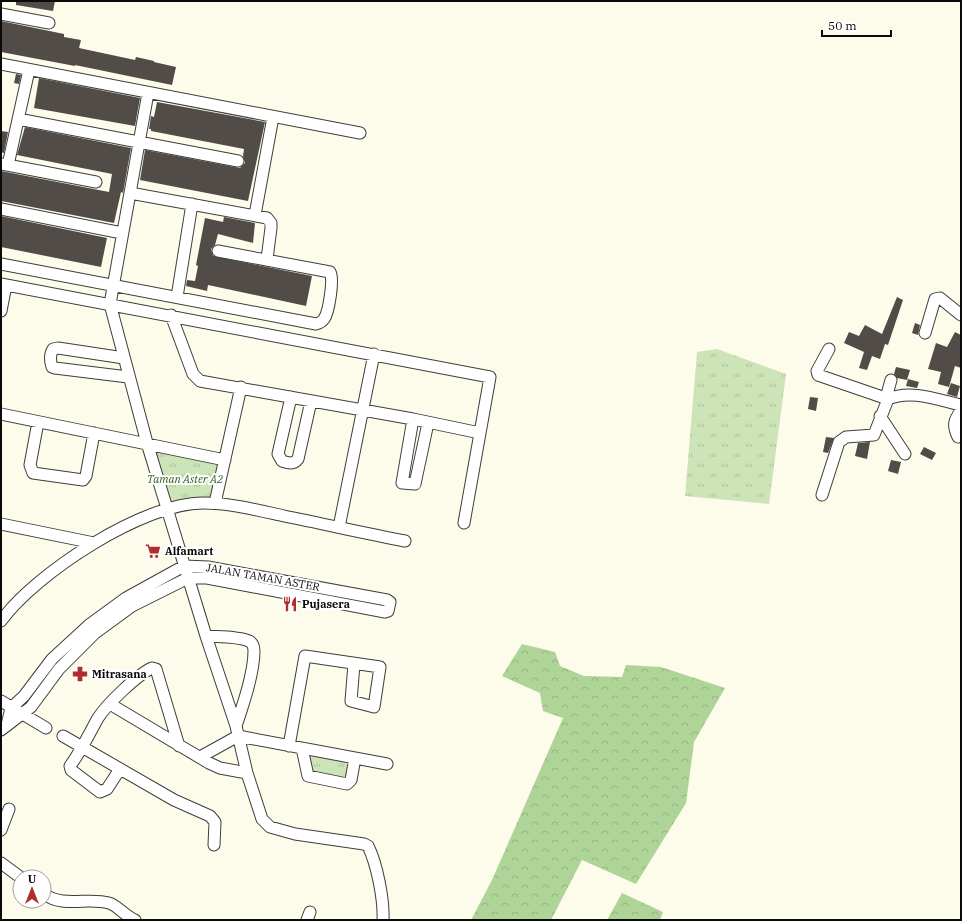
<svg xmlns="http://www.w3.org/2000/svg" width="962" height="921" viewBox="0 0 962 921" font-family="'IBM Plex Serif',serif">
<defs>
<pattern id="grass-tufts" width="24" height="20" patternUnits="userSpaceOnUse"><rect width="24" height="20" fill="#cce4b7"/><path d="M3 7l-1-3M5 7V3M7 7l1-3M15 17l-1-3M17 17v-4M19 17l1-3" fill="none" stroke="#aec29c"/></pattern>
<pattern id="forest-crowns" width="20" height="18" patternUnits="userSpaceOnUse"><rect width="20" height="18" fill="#afd497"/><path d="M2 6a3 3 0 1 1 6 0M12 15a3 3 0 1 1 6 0" fill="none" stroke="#95b581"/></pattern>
</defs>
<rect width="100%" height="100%" fill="#fdfbea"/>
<path fill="url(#grass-tufts)" d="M717 349 786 374 769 504 685 496 697 352Z
M149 446 219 461 210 502 168 507Z
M304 750 352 760 349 779 314 777Z"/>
<path fill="url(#forest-crowns)" d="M522 644 555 652 560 666 584 676 622 677 626 665 661 667 725 688 694 742 686 803 636 884 582 860 551 920H471L492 880 563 718 543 711 540 693 502 676Z
M622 893 663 912 660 920H607Z"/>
<path fill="#524c48" d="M16 1H55L53 11 16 5Z
M1 21 64 34V37L81 40 79 48 135 60 136 57 154 61V62L176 67 172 85 75 65V66L1 52Z
M16 74 21 75 19 84 14 83Z
M39 78 140 98 135 126 34 108Z
M157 102 265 122 248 201 140 180 145 150 240 168 245 163 243 156 244 149 151 131V129H149L151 116 154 117Z
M25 127 131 148 123 193 121 192 114 223 1 201V171L109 192 112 174 17 155Z
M1 131 8 132 4 153 1 152Z
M1 216 107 238 101 267 1 247Z
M224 217 255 223 253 243 218 234 215 245 211 249 213 256 312 276 306 306 208 285 207 291 186 286 187 280 195 281 198 266 196 265 205 218 223 222Z
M897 297 903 300 888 345 885 344 880 359 872 356 867 370 859 368 864 352 844 343 849 332 859 336 865 325 882 334Z
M915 323 920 325 918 335 912 333Z
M955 332 961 335V368L955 366 949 387 938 384 941 372 928 369 936 343 947 347Z
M896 367 910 370 907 380 897 378 894 374Z
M908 379 919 382 917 388 906 386Z
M951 383 960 386 957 397 947 394Z
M810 397 818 398 816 411 808 409Z
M826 437 834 438 828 453 823 452Z
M870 442 867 459 855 456 858 443Z
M924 447 936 453 932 460 920 454Z
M891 460 901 462 898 474 888 471Z"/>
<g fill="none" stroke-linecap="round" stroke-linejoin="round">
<g stroke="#3d3d3d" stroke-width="13">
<path id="street" d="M1 14 49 23
M1 64 360 133
M148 93 110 304 147 443 206 636 236 726 247 773 262 819 270 827 295 834 364 844 368 846C377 864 384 900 383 920
M18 119 238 161
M2 164 96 182
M8 165 29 70
M130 193 267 218 271 223V228L267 259
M1 209 122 233
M255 215 273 117
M1 264 316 324C320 323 322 322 324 319 329 312 334 279 330 272L218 251
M1 284 490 377 464 523
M177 297 192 204
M1 311 6 285
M171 315 193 374 200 381 413 419 480 433
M925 333 935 299 940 298 961 315
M829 349 817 371 818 375 888 399
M124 358 58 348 53 349C50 354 50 361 52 367L55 368 128 377
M291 397 278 454 282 461C288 463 293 465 298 459L311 401
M886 398 891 380
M1 414 225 460
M880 416 905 454
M413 419 402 483 415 484 428 423
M38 422 30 465 33 473 83 480 86 476 94 433
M958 437C953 426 953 421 961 411
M822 495 839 442 846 437 874 435 888 399C911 389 938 400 961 405
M215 503 241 387
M1 524 94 543
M339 527 374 354
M1 621C36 573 143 503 203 503 230 503 257 510 284 516 324 524 364 533 405 541
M206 636C219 637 237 636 249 641 253 643 254 647 254 651 254 673 243 705 236 726
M1 701 46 728
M110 704 209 763 220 768 247 773
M1 730 31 707 59 669 95 633 132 606 188 578H207L385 612 388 611 390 602 387 600 208 567 184 566 126 598 89 625 52 659 24 696 11 708 7 725
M63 736 174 800 210 816 215 822 214 845
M289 746 305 656 380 667 374 707 351 701 354 664
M302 748 308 776 347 784 351 780 355 758
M200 757 238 736 387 764
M120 769 107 789 100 792 71 770 70 766C81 751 89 734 98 718 107 704 137 675 152 668L156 669 179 746
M1 830 9 809
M1 863 20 877
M44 894C63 908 88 897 109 903 117 905 125 916 135 920
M307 920 310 912"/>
</g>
<use href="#street" stroke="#fff" stroke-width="11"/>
</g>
<defs>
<g id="supermarket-bare" transform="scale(1.2)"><path d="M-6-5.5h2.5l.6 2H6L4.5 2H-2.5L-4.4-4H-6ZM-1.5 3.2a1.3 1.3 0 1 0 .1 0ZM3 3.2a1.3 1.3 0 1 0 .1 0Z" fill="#af2f2e" stroke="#fff" stroke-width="2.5" paint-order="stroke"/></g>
<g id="restaurant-bare" transform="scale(1.2)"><path d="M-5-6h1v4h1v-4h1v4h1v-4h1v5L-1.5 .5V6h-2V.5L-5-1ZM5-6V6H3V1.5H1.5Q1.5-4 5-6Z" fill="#af2f2e" stroke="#fff" stroke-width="2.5" paint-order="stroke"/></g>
<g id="pharmacy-bare" transform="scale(1.2)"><path d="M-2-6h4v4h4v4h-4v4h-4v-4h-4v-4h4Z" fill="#af2f2e" stroke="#fff" stroke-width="2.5" paint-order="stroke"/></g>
</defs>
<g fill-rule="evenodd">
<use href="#supermarket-bare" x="153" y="551"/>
<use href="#restaurant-bare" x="290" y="604"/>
<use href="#pharmacy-bare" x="80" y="674"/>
</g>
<g text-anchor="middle" stroke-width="4" stroke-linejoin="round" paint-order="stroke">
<g font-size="11" font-style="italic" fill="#2a5c21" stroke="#fff">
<text x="185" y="483">Taman Aster A2</text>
</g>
<g font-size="11" font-weight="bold" fill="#0a0a0a" stroke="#fff" text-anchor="start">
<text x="165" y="555">Alfamart</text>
<text x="302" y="608">Pujasera</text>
<text x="92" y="678">Mitrasana</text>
</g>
<g font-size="11" fill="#0a0a0a" stroke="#fff">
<text transform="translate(263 577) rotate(10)" y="4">JALAN TAMAN ASTER</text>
</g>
</g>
<rect width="962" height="921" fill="none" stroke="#0a0a0a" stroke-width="4"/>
<g transform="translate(32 889)"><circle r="19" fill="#ffffff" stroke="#9d9d9d"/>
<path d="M0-3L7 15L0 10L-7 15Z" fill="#af2f2e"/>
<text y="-6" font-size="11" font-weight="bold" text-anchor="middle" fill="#0a0a0a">U</text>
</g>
<path d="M822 30v6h69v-6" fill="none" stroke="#0a0a0a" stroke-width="2"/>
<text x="828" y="30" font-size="12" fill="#0a0a0a" stroke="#ffffff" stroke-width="3" paint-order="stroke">50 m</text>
</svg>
